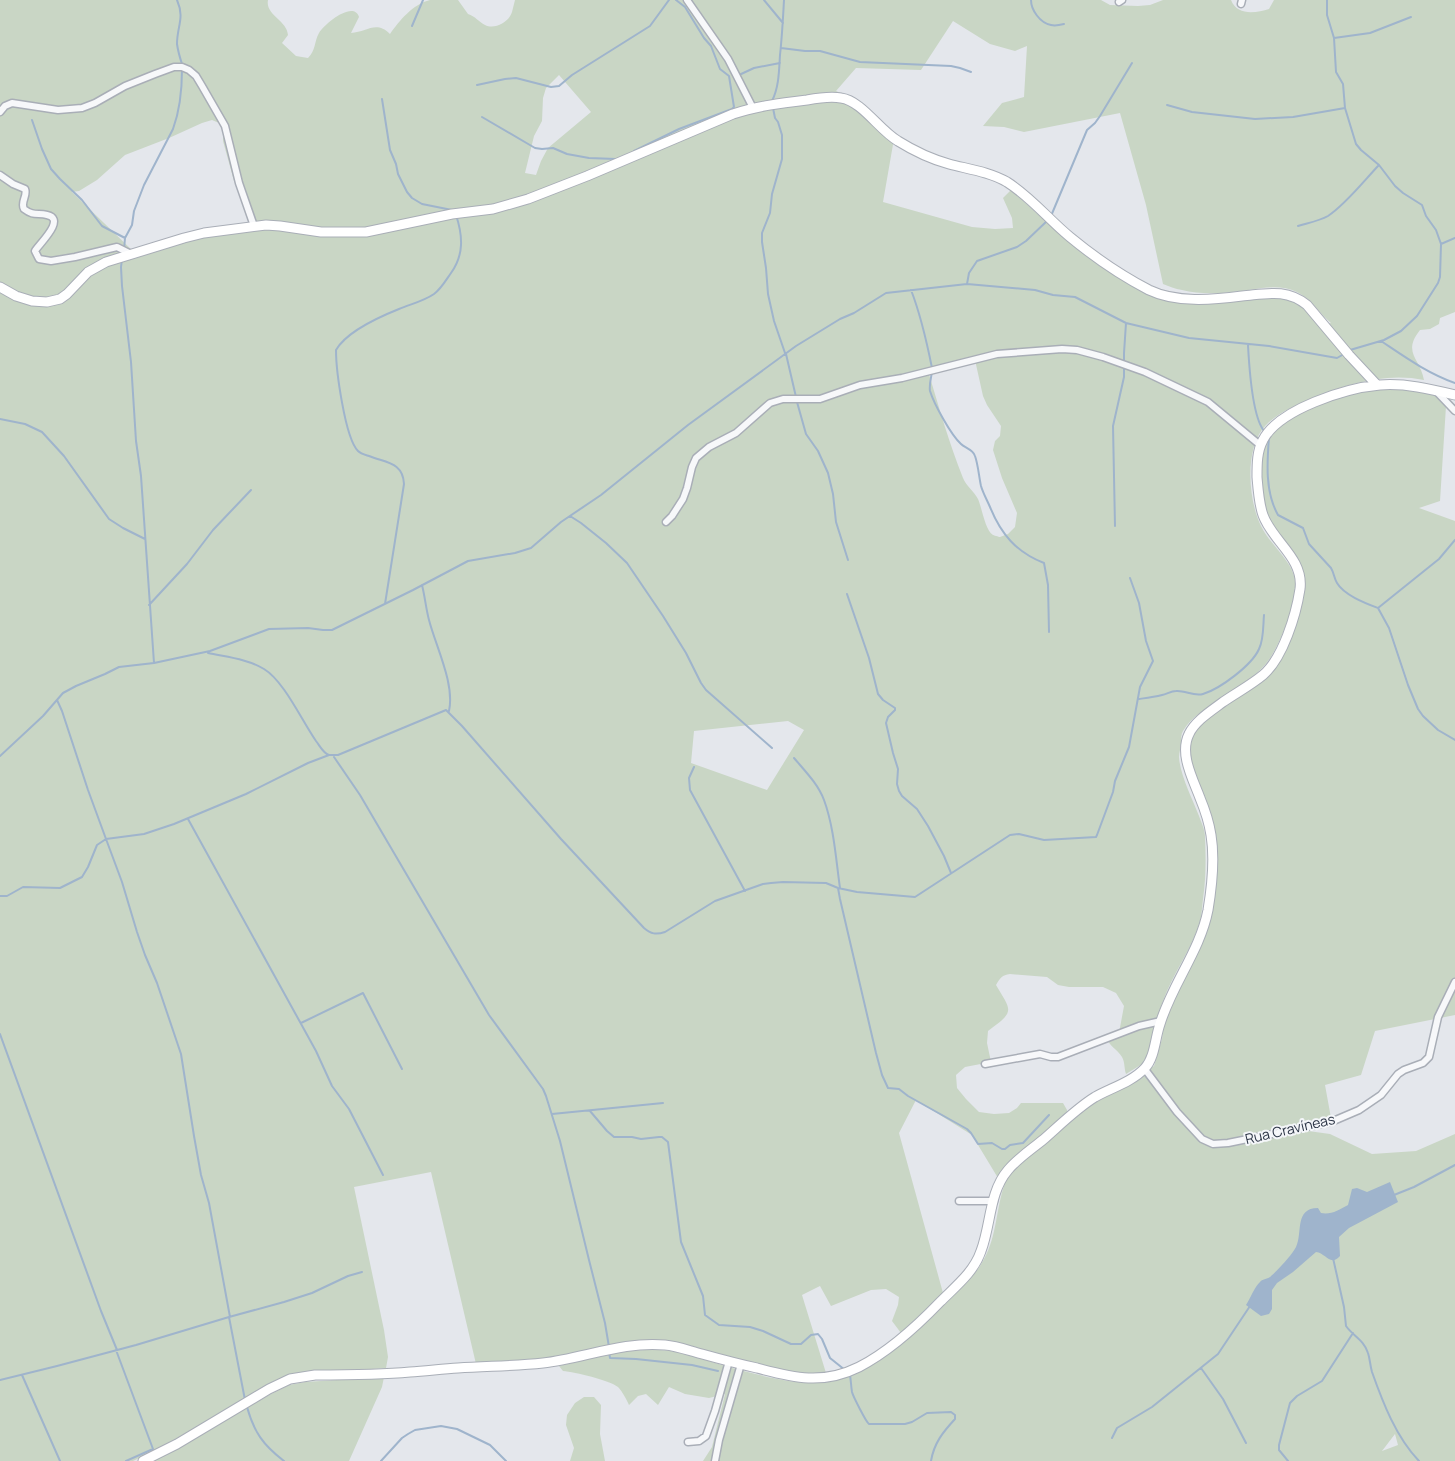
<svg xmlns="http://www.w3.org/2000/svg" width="1455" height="1461" viewBox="0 0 1455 1461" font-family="Manrope,sans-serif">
<rect width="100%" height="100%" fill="#e4e7ec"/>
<path fill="#c9d6c5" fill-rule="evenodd" d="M0 0H268C265 15 287 20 288 35L282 43 296 56 308 58C316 50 314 42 319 33 325 23 354 0 359 17L351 33C367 32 376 20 390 34 399 21 413 4 430 0 439 0 449 0 458 0L468 14C475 16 479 22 485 25 495 30 509 22 512 12 513 8 514 4 515 0H1101L1110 5 1138 6 1150 5 1163 0H1231C1237 16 1256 13 1269 9L1274 0H1455V312L1440 318 1439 324 1430 329 1420 330C1402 353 1420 358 1424 380 1387 372 1346 384 1312 398 1298 404 1276 414 1266 425 1244 447 1248 500 1261 526 1274 552 1303 566 1294 599 1289 619 1277 653 1263 667 1251 680 1234 689 1220 699 1207 708 1191 717 1183 731 1181 734 1181 739 1181 743 1181 748 1179 752 1179 757 1180 775 1192 798 1199 816 1201 822 1205 829 1205 837 1206 858 1206 878 1203 899 1202 906 1202 914 1200 921 1192 949 1173 973 1163 1001 1155 1020 1152 1041 1147 1061L1126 1074C1124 1068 1125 1062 1122 1057 1117 1049 1109 1046 1106 1037L1119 1033 1124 1006 1116 993 1103 987H1069L1058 985 1047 977 1010 974C1002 975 1000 978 996 985 1012 1012 1015 1011 988 1031L987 1043 991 1062 965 1067 956 1075 957 1088 966 1099 979 1112 994 1114 1009 1113 1017 1108 1021 1103H1063L1067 1110V1113L1007 1164 998 1178 972 1135 916 1100 899 1133 943 1293 901 1333 892 1321 898 1305 899 1297 886 1289 871 1290 831 1306 820 1286 802 1295 826 1373 807 1374 781 1370 731 1359 695 1347 662 1341 630 1342 597 1348 542 1361 476 1364 431 1172 354 1187 384 1330 388 1357 386 1368 304 1374 267 1386 160 1448 133 1461H0ZM953 21 990 44 1015 51 1027 46 1024 97 1002 103 983 126 1004 127 1024 132 1120 113 1146 205 1163 284C1169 286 1175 289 1182 290 1197 294 1216 294 1232 292 1253 291 1276 282 1297 292 1310 298 1320 314 1331 323L1322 325 1298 302 1284 297 1261 298 1151 295 1088 256 1051 226 1011 190 1003 198 1012 218 1013 228 995 229 972 227 883 202 895 133C880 123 869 109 855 99 849 95 842 94 836 91L856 68 921 70ZM559 75 591 112 548 148 541 161 536 175 525 173 534 136 542 121 543 98 546 88ZM212 120 219 123 223 130V141L234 181 254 226 192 233 136 254 72 192 79 191 97 180 125 155 169 138 202 123ZM975 360 983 396 987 405 1001 426 1000 436 995 441 993 450 1002 478 1017 513 1015 527 1008 534 1000 537C999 537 993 535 993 535 985 530 982 508 978 499 974 491 966 486 963 478 949 443 939 407 928 371ZM788 721 804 730 767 790 691 763 694 731Z
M1381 387 1432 391 1446 406 1440 501 1419 508 1455 521V1015L1375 1031 1361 1075 1325 1085 1331 1118 1299 1126 1301 1130 1330 1134 1372 1154 1416 1151 1455 1134V1461H703L712 1447 725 1394 709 1398 685 1394 669 1387 658 1405 646 1394 638 1396 629 1405C627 1400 622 1391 618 1387 609 1380 575 1372 563 1371L559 1366C592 1358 626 1348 660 1350 684 1351 706 1361 729 1367 758 1375 804 1388 833 1381 869 1373 901 1344 927 1319 945 1303 973 1281 984 1259 997 1236 996 1208 1005 1183 1007 1178 1010 1174 1013 1170L1093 1103 1154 1066 1162 1039 1164 1021 1209 922 1214 831 1188 756 1190 735 1203 721 1252 687 1287 644 1303 601 1305 587 1303 574 1298 561 1269 523 1259 483 1263 444 1272 430 1293 416 1335 398ZM1395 1434 1398 1445 1382 1451Z
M384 1377 382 1387 349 1461H152L271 1394 289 1385 305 1382Z
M584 1397H594L601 1405 600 1434 605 1461H570L574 1448 566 1425 567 1415 575 1403Z"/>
<path fill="#9fb4cc" d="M1390 1182 1398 1202 1349 1228 1339 1237 1340 1256C1330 1267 1326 1253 1316 1252L1293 1272 1277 1283 1272 1290V1309L1269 1314 1261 1316 1246 1305C1250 1299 1255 1286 1260 1282 1262 1279 1267 1279 1270 1277 1277 1271 1292 1255 1296 1247 1303 1233 1294 1208 1318 1208L1321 1213C1331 1215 1339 1210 1348 1205L1352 1189 1357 1188 1367 1192Z"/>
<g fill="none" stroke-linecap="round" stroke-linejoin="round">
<path stroke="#9fb4cc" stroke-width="2" d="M177 0C185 18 177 26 177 44 178 51 180 58 182 64
M764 0 783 23
M1031 0C1031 10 1040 23 1051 25 1055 26 1060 25 1064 24
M1327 0V15L1334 38 1336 72 1343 84 1345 108 1356 144 1361 150 1379 165 1395 186 1403 193 1422 205 1426 216 1436 230 1441 244 1440 277 1438 283 1417 316 1401 331 1384 340 1350 350
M412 26 423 0
M1334 38 1370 33 1411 17
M781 48 805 51H820L860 62 951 66 960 68 971 72
M739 75 754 68 780 63
M477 85 505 79 516 78 551 87 559 86 572 75 650 26 669 0
M382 99 390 150 396 164 398 174 407 192 412 198 422 204 452 210
M772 101C779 87 779 71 780 55 782 37 783 19 784 0
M1167 105 1192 112 1255 119 1293 117 1345 108
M773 108 775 118 778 122 782 135V159L772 194 770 213 762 233V242L766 268 768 294 774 321 785 353
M482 117 535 148 542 149 553 148 567 154 589 158 616 159
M32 120 42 149 51 169 60 179 82 200 102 226 125 238
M634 151 679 129 732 109 734 107 729 76 720 69 711 46 704 38 685 7 676 0
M1051 216 1087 130 1095 123 1100 116 1132 63
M1298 226C1308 223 1319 221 1328 216 1345 205 1364 181 1378 166
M1441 244 1455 238
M124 250 125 238 132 225 134 211 144 185 173 129C180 110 182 90 182 69
M122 259 121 267 122 286 131 362 136 441 141 476 154 663
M967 284 969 273 977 261 1017 247 1026 241 1048 220
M911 290C920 313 927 343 932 368
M1381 341C1405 357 1427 373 1455 383
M1248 345C1249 364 1252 419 1265 432
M786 354 796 397
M932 372C931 378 929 385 930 391 934 404 951 435 961 444 965 448 973 449 975 456 978 464 979 477 981 486 983 493 987 500 990 507 1001 534 1016 552 1044 563L1048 585 1049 632
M797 402 806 434 818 451 828 473 833 494 836 522 848 560
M0 419 25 424 42 432 64 456 109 519 123 528 145 539
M1269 437C1267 463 1265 492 1278 515L1303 528 1309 544 1331 568C1334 573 1334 578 1337 583 1344 595 1365 603 1378 608L1389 628 1408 685 1418 709 1423 716 1438 730 1455 740
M570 516 581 523 606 543 627 563 663 616 686 653 701 683 706 690 772 748
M1115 526 1113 426 1124 377V353L1126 323
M422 585C425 597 426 609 429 620 436 647 455 684 449 711
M847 594 869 658 878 694 883 700 895 708V710L888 717 886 723 893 753 898 769 897 784 899 791 902 796 917 809 928 826 944 856 951 873
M385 604 404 484C403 462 386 463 369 456 366 455 361 454 358 451 345 438 336 370 336 350 347 331 379 317 399 309 411 304 424 301 434 294 441 289 446 280 451 273 464 255 463 236 456 215
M149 605 187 564 213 530 251 490
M1378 608 1439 559 1455 540
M208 653C226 657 248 659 264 669 284 681 302 721 316 741 320 746 323 753 329 755
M1139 699C1146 698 1154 697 1162 695 1167 694 1171 691 1176 691 1185 690 1194 697 1203 694 1220 689 1252 665 1259 649 1264 639 1263 625 1264 615
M57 700 62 711 88 790 106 839
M0 756 43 716 63 693 76 686 105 674 119 667 154 663 210 651 269 629 308 628 323 630H332L413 590 468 561 515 553 531 548 561 522 601 495 688 425 796 346 840 319 854 313 886 293 967 284 1035 290 1053 295 1075 297 1126 323 1189 338 1269 346 1337 358 1344 354
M334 757 360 795 489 1015 543 1089 546 1096 560 1141 589 1260 605 1323 609 1347
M794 758C805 771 818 784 824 800 834 827 836 860 840 888
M694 767 689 778 690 790 745 891
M188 819 316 1051 332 1086 349 1109 383 1175
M106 839 122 882 137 932 145 955 157 983 181 1054 194 1136 201 1175 209 1203 230 1317
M838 888 840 899 876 1053 882 1075 888 1088 899 1089 908 1096 967 1129 971 1133 978 1144 992 1143 1002 1149H1005L1010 1145 1023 1143 1049 1115
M0 896H7L23 887 60 888 82 877 88 867 97 845 106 839 144 834 174 824 246 794 308 763 329 755H338L446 710 462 726 561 839 644 928C651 934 656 935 665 932L715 901 763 884 771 883 783 882 826 883 838 888 857 892 915 897 1010 835 1019 834 1044 840 1096 837 1097 835 1113 792 1115 781 1129 747 1140 687 1153 661 1146 641 1139 603 1130 578
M301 1023 363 993 402 1069
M0 1034 101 1311 117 1350
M590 1111 607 1131 614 1137H632L641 1139 659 1137H662L668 1142 681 1242 703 1296 705 1315 719 1325 750 1327 763 1331 791 1344H801L811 1335 818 1334 822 1339 830 1358 845 1370
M552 1114 663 1103
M1394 1195 1414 1187 1455 1165
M1333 1258 1344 1307 1346 1326C1353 1336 1364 1340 1368 1353 1370 1359 1370 1365 1372 1372 1383 1403 1396 1437 1419 1461
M229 1317 245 1400
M116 1350 153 1449 126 1461
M609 1352 610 1358 636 1359 692 1365 718 1371
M1201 1368 1223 1399 1246 1443
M22 1375 60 1461
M850 1375C851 1381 851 1386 852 1392 853 1396 866 1422 869 1424H905L912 1422 927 1413 951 1412 955 1415V1419C943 1432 934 1443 931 1461
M0 1380 57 1366 136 1345 229 1317 284 1302 312 1293 348 1276 362 1272
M247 1407C254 1432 263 1445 284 1461
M1112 1438 1117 1428 1152 1407 1218 1354 1250 1306
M381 1461 402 1438 408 1434 415 1430 441 1426 457 1429 490 1445 506 1461
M1288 1461 1279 1450V1445L1290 1403 1297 1396 1322 1381 1353 1333"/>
<g stroke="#a9aeb7" stroke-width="9">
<path id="street" d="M687 0 728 59 753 108
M1119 2 1122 0
M1241 4 1242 0
M0 112 5 106 12 103 58 110 82 108 95 103 125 86 155 74 174 67H182L189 70 196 76 202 86 225 126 239 183 254 226
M0 175 13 184 25 189C28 196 20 202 24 209 33 216 37 213 47 215 67 219 38 245 35 251L39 259 51 261 75 257 117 247 131 254
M1435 390 1455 411
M666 522 672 516 683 499 687 488 692 467 696 458 709 447 736 433 770 403 783 399H820L860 385 902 378 997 354 1062 349 1077 350 1103 357 1145 372 1208 402 1260 445
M985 1064 1040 1054 1051 1057H1058L1139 1026 1161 1021
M1144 1068 1177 1112 1202 1139 1213 1144 1228 1143 1331 1122 1359 1110 1381 1095 1398 1074 1404 1070 1423 1063 1429 1057 1438 1017 1455 982
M959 1201H994
M688 1442 699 1441 706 1436 715 1411 729 1361
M715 1461 719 1440 741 1364"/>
</g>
<g stroke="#a9aeb7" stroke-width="11">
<path id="secondary" d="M0 287 16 296 32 301 47 302 60 299 67 294 88 272 106 262 184 238 204 233 266 225 280 226 321 232H366L452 214 493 209 528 199 587 176 733 114C757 106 782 103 807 100 818 98 830 96 841 98 862 101 879 130 898 141 914 151 931 159 949 164 968 169 990 172 1007 182 1031 197 1049 220 1070 237 1093 256 1122 276 1149 290 1176 303 1212 300 1242 296 1266 294 1286 288 1307 305L1349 355 1377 385
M143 1461 177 1444 269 1389 290 1379 315 1375C347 1375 379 1375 410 1372 426 1371 442 1369 458 1368 486 1366 515 1366 543 1363 584 1358 624 1341 665 1345 677 1346 690 1351 702 1354 720 1359 739 1364 757 1368 794 1378 823 1385 859 1367 890 1351 916 1327 940 1302 956 1286 974 1272 981 1251 991 1225 989 1192 1008 1170 1018 1158 1032 1149 1044 1139 1060 1125 1077 1108 1095 1097 1111 1088 1132 1082 1145 1068 1155 1057 1155 1038 1160 1024 1172 984 1200 951 1208 910 1212 886 1215 859 1211 835 1209 822 1205 810 1200 798 1193 779 1179 754 1189 734 1195 721 1211 711 1223 702 1236 693 1251 685 1263 675 1283 658 1296 615 1300 589 1304 558 1272 541 1263 515 1259 504 1258 489 1257 477 1257 464 1257 451 1263 440 1279 409 1346 388 1380 385 1405 383 1430 389 1455 395"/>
</g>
<use href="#street" stroke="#f7f8fa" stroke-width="6"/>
<use href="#secondary" stroke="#fff" stroke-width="9"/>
</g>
<g text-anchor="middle" stroke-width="4" stroke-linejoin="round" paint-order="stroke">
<g font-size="14" fill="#2b3445" stroke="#f4f6f9">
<text transform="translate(1290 1129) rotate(-13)" y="5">Rua Cravíneas</text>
</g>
</g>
</svg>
